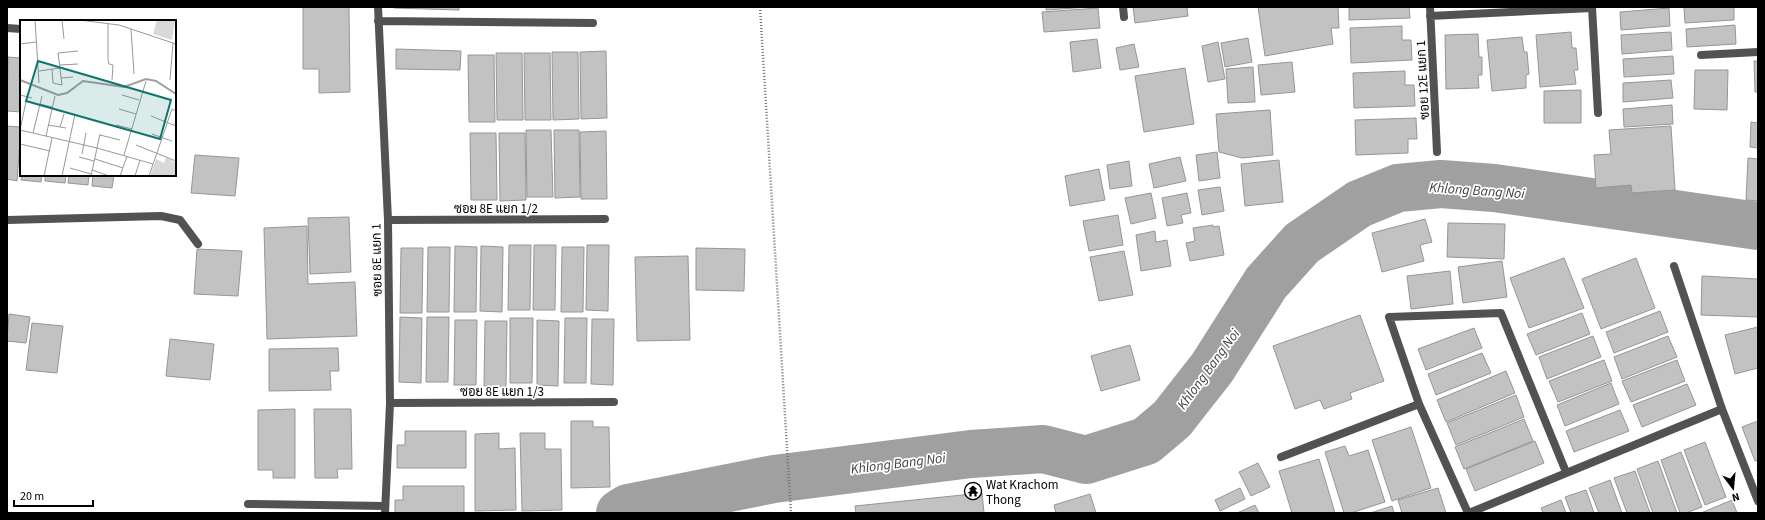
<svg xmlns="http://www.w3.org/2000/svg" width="1765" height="520" viewBox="0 0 1765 520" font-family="'Source Sans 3',Sarabun,sans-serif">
<rect width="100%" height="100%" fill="#fff"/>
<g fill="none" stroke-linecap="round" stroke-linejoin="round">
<path stroke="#a0a0a0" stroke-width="48" d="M620 513 628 508 774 479 971 454 1043 449 1086 460 1146 441 1172 419 1212 368 1266 283 1302 243 1359 204 1398 188 1441 184 1494 188 1758 226"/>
</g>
<path fill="#c2c2c2" stroke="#969696" d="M303 7H349L350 92 319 93V69H303Z
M394 7H459V10L394 8Z
M1046 7H1089L1046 10Z
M1133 7H1187L1188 16 1135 23Z
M1258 7H1338L1339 28H1331L1333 44 1265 56Z
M1349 7H1409L1410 18 1349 20Z
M1684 7H1734V20L1685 23Z
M1098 8 1100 28 1044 32 1042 12Z
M1669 8 1670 26 1621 30 1620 12Z
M1735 25 1736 44 1687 47 1686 29Z
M1402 26V40H1411L1412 60 1351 63 1350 28Z
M1571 32 1572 48H1576L1578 70H1574L1576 84 1540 87 1536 35Z
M1671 32 1672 50 1622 54 1621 35Z
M1478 34 1479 57H1482V75H1478L1479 88 1446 89 1445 35Z
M1522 37 1524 52H1527L1529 74 1526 75V88L1492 91 1487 40Z
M1248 38 1252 62 1225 67 1221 43Z
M1097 39 1101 68 1073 72 1070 42Z
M1218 42 1225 79 1208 82 1202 46Z
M1134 44 1139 67 1120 70 1116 48Z
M396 49 461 51 460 70 396 69Z
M606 51 607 118 581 119 580 52Z
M552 52H578L579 119 553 120Z
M496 53H522L523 120H497Z
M524 53H550L551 120H525Z
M468 55H494L495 122H469Z
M1673 56 1674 74 1624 77 1623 59Z
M8 57 21 58V112L7 111Z
M1754 61H1758V92H1755Z
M1292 62 1295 92 1261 95 1258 65Z
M1253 67 1255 102 1228 103 1226 69Z
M1185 68 1194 124 1144 132 1135 76Z
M1695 70H1728L1727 110 1694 109Z
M1405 71V85H1414L1415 106 1354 108 1353 73Z
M1671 80 1673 98 1623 102V83Z
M1581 90V123H1544V91Z
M1672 105 1673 124 1624 127 1623 109Z
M1270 110 1273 155 1242 158 1219 152 1216 114Z
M1416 118 1417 139H1408V153L1356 155 1355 120Z
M1751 122 1758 123V148L1750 147Z
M7 126 21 127 17 181 7 179Z
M1671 126 1675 190 1632 193 1631 185 1596 188 1594 155 1611 154 1609 130Z
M526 130H551L553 197H527Z
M554 130H579L580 197 555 198Z
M606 131 607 199H581L580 132Z
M470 133H496L497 200H471Z
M499 133H525L526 200 500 201Z
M1217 152 1220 178 1199 181 1196 155Z
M195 155 239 158 235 196 191 193Z
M1180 157 1186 181 1154 188 1149 164Z
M1748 158 1758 159V201L1746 200Z
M1279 160 1283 202 1245 206 1241 164Z
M1129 161 1132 186 1110 189 1107 165Z
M1099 169 1105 200 1070 206 1065 176Z
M22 175H42L41 182 21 180Z
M45 175H66L65 183 45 181Z
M69 175H89L88 185 68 183Z
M93 175H114L112 188 92 186Z
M1220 187 1224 211 1202 215 1198 190Z
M1151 193 1156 218 1131 224 1125 198Z
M1187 193 1191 213 1181 215 1183 223 1167 226 1162 198Z
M1118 215 1123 245 1089 251 1083 221Z
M349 217 351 272 310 274 308 218Z
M1425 219 1432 242 1420 245 1424 261 1382 272 1372 233Z
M1448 223 1505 224 1504 259 1447 257Z
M1213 225V227L1219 226 1224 255 1190 261 1186 243 1195 241 1193 228Z
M307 226 308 284 355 282 357 336 267 339 264 228Z
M1155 231 1156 242 1167 240 1171 266 1141 271 1136 235Z
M509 245H531L530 310H508Z
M534 245H556L555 310H533Z
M587 245H609L608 311 586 310Z
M455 246 477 247 476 312H454Z
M481 246 503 247 502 312 480 311Z
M428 247H450L449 312H427Z
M562 247H584L583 312H561Z
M401 248H423L422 313H400Z
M696 248 745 249 744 291 696 290Z
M197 249 242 251 238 296 194 294Z
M1124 251 1133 295 1099 301 1090 257Z
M688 256 690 340 637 341 635 257Z
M1564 258 1584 308 1529 328 1510 278Z
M1636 258 1655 308 1601 329 1582 279Z
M1502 261 1507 297 1463 303 1458 267Z
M1450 271 1453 304 1411 309 1407 276Z
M1702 276 1758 279V317L1701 315Z
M1660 311 1668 332 1614 353 1606 332Z
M1582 313 1590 334 1536 355 1527 334Z
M9 314 30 317 26 343 7 341Z
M1360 315 1384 381 1350 393 1352 399 1324 409 1320 400 1295 409 1273 346Z
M400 317 422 318 421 383 399 382Z
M427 317H449L448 382H426Z
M510 318H533L532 383H510Z
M565 318H587L586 383H564Z
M592 319H614L613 385 591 384Z
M455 320H477L476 385H454Z
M537 320 559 321 558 386 537 385Z
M485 321H507L506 387 484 386Z
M32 323 63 326 57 373 26 370Z
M1758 327V368L1735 374 1725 335Z
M1474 328 1482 348 1426 370 1418 349Z
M1593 336 1601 357 1547 379 1539 357Z
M1668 336 1677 357 1622 379 1614 357Z
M170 339 214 344 210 380 166 376Z
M1130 345 1140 380 1101 391 1091 356Z
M338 348 339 371H330L331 390 269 391V349Z
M1482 353 1491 373 1436 395 1428 374Z
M1604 360 1612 381 1558 402 1549 381Z
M1677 360 1685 381 1631 402 1622 381Z
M1506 371 1515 393 1446 422 1437 400Z
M1611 383 1619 404 1565 426 1557 405Z
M1687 384 1696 405 1642 427 1633 405Z
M1516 395 1524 417 1456 445 1447 423Z
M295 409V478H273V470H258V410Z
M314 409H351L352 469H337L338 478H315Z
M1620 410 1629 431 1574 452 1566 431Z
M1524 419 1533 441 1464 469 1455 447Z
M571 421H593V427H609L610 487 571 488Z
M1758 421V460L1755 461 1742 427Z
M1411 427 1431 488 1392 501 1372 440Z
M405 431H466V468H397V445H405Z
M499 433V449L515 448 516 510 475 511V434Z
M520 433H545V449H561L562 510 522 511Z
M1535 441 1544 463 1475 491 1466 469Z
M1705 442 1726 497 1705 505 1684 450Z
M1345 446 1349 456 1368 450 1385 502 1351 513H1344L1325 452Z
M1681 452 1702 507 1686 513H1680L1661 460Z
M1319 459 1335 513H1292L1279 471Z
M1658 461 1677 513H1653L1637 469Z
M1258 463 1270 487 1251 496 1239 472Z
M1635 471 1650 513H1627L1614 478Z
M1610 480 1622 513H1599L1589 488Z
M403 486H464V513H395V500H403Z
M1240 488 1245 499 1220 511 1215 500Z
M1438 488 1446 513H1402L1398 500Z
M1586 490 1594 513H1571L1565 497Z
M982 493 984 513H856L855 506Z
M1090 494 1096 513H1056L1054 505Z
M1561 500 1566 513H1543L1541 508Z
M1732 500 1737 513H1701Z
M1255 505 1259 513H1237Z
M1392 506 1394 513H1370Z"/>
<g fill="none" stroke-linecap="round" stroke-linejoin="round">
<path stroke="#747474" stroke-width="2.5" stroke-dasharray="1 2" stroke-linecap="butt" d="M760 7 791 513"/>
<path stroke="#525252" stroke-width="8" d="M378 7 388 220 390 403 385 513
M1123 7 1124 17
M1430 7 1437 152
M1592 7 1598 113
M1430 16 1592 8
M378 21 593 23
M7 28 21 29
M1701 55 1758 52
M7 220 161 216 180 220 198 244
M388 220 605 219
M1674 266 1722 409 1758 501
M390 403 614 402
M1281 457 1419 404
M248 504 385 506
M1468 513 1419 404 1389 317 1501 313 1566 472
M1469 513 1722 409"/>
</g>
<defs>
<g id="temple-ring" transform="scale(0.9)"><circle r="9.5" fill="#fff" stroke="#000" stroke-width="1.5"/><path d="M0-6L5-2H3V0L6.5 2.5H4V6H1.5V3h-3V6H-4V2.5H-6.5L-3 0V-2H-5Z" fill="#000"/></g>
</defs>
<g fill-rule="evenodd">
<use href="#temple-ring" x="973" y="491"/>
</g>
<g text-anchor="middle" stroke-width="3.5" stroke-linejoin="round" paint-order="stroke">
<g font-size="13" fill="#000" stroke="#fff">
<text transform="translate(1422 80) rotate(-93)" y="5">ซอย 12E แยก 1</text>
<text x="496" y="213">ซอย 8E แยก 1/2</text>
<text transform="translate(376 260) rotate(-91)" y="5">ซอย 8E แยก 1</text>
<text x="502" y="396">ซอย 8E แยก 1/3</text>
</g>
<g font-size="13" fill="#000" stroke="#fff" text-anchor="start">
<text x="986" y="489">Wat Krachom<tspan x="986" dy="15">Thong</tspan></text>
</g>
<g font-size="14" font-style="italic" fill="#414141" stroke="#fff">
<text transform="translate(1477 190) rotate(4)" y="5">Khlong Bang Noi</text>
<text transform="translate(1208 369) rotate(-54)" y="5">Khlong Bang Noi</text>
<text transform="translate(898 463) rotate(-7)" y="5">Khlong Bang Noi</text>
</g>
</g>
<g transform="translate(20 20)">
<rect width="156" height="156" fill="#fff"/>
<path d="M137 0H155L152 20 133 14ZM146 137 155 142 156 156H130L136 139 144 143Z" fill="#d9d9d9"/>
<path fill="none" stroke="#a0a0a0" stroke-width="2" d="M0 60 38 75 47 73 63 61 104 67 126 59 136 61 156 74"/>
<path fill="none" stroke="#999" stroke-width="1" d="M15 0 19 63M42 0 44 19M59 0 99 5 156 24M88 4V40L89 44 93 45 92 60M111 9 114 54M0 24 16 22M40 45 58 44M32 49 33 63 42 65 38 33 58 31M19 51 40 48M41 58 53 57M150 60 153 23M0 75 12 78M102 75 119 80M20 84 32 87M99 89 116 94M131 96 156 106M28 105 46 108M96 105 112 109M40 107 44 94M0 110 77 128 133 144M0 110 7 77M13 113 22 76M132 114 152 121M80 115 100 120M26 116 35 76M0 124 30 131M116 125 156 141M62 134 66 113M104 135 126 61M59 137 74 141M75 139 103 148M50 148 71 154M72 150 89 156M24 156 32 118M42 156 55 94M71 156 80 114M100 156 107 136M115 156 120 140M129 156 152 89 156 91"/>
<path fill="#0f766e" fill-opacity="0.15" stroke="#0f766e" stroke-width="2" d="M18 41 151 80 140 119 6 81Z"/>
<rect width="156" height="156" fill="none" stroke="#000" stroke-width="2"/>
</g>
<rect width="1765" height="520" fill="none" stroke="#000000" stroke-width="16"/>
<g transform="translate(1733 488) rotate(164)" stroke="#ffffff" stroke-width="3" paint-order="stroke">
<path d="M0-3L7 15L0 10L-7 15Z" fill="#000000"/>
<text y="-6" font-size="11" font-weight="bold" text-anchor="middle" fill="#000000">N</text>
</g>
<path d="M14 500v6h79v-6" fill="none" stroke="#000000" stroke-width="2"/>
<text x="20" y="500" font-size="12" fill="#000000" stroke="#ffffff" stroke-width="3" paint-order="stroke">20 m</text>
</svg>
